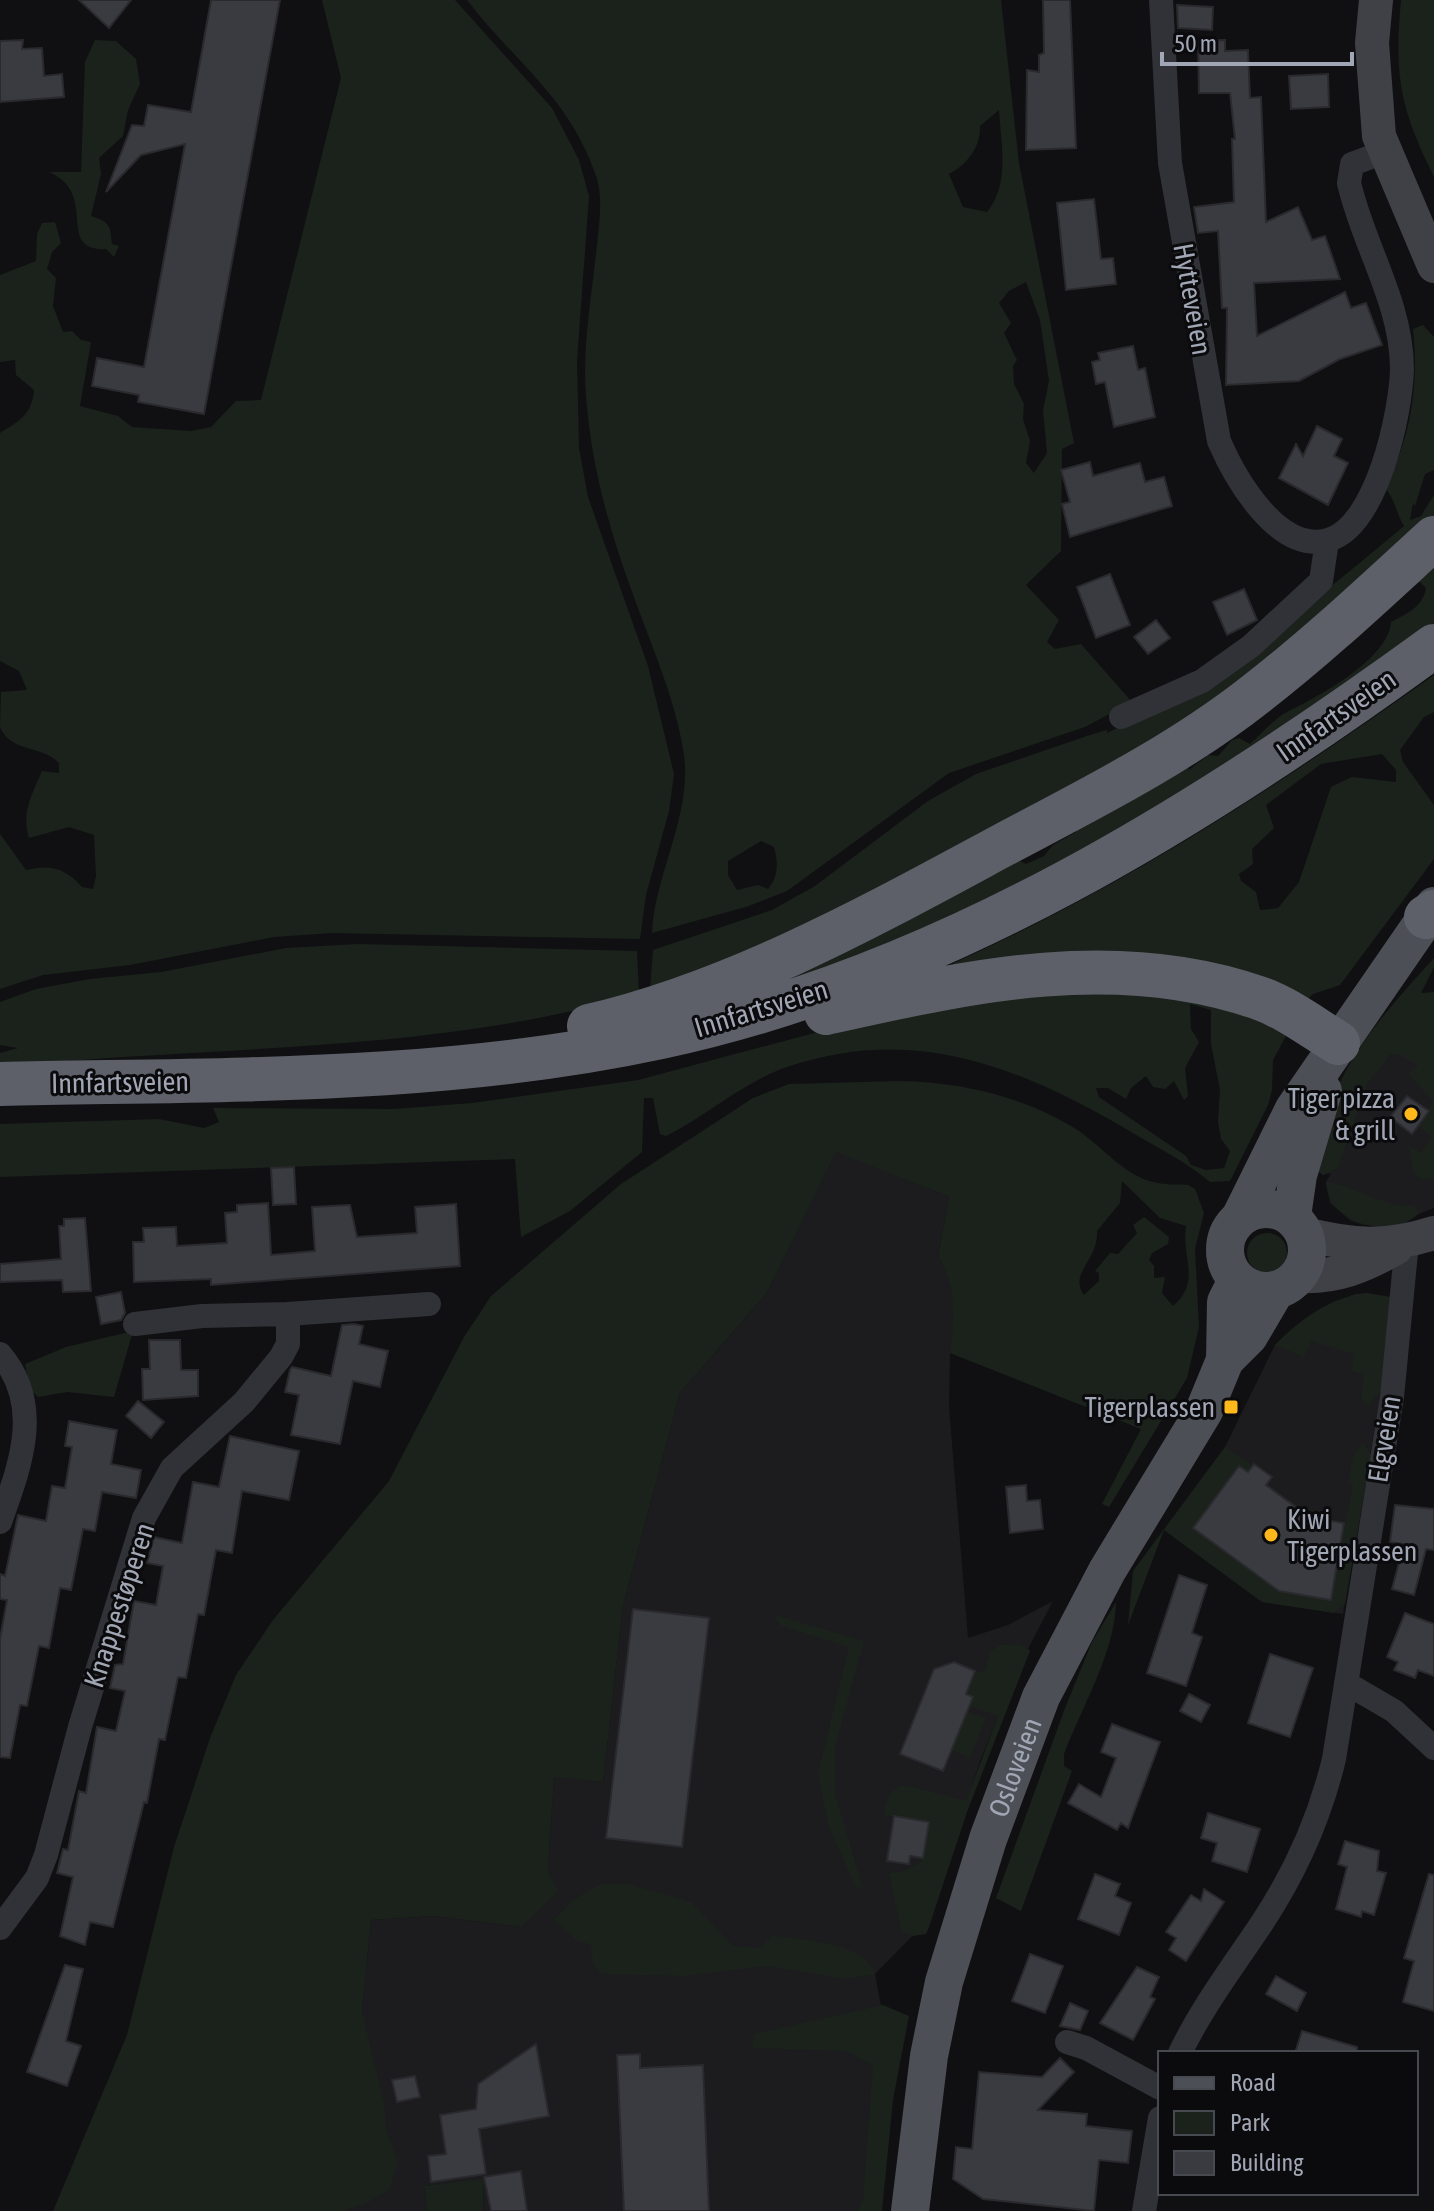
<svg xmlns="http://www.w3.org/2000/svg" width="1434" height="2211" viewBox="0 0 1434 2211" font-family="'Asap Condensed',sans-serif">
<rect width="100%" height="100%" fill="#101012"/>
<path fill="#1c1c1f" d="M1434 1042V1208L1396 1223 1364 1225 1351 1221 1330 1203 1326 1182 1331 1173 1323 1175 1318 1171 1348 1071 1365 1043Z
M836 1151 949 1197 938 1256 948 1272 956 1317 950 1353 949 1407 968 1638 1008 1625 1053 1601 1017 1670 980 1761 927 1921 875 1974 881 2006 900 2032 876 2211H483L484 2180 424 2186 427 2211H342L371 1920 434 1916 522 1927 557 1891 548 1871 554 1776 603 1782 623 1606 680 1393 767 1293Z
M1367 1293 1381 1391 1343 1614 1262 1602 1164 1530 1225 1447 1275 1345 1317 1311 1355 1294Z"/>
<path fill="#1a221b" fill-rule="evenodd" d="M322 0H455L552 108 579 160 589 196 577 361 579 448 588 497 648 666 674 774 669 811 646 895 640 939 332 933 274 937 130 965 43 975 0 989V834L26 870C50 864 66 868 82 887L93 889 96 876 94 835 69 827 29 838C21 813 32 794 42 771L59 773V763C41 744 12 754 0 727L1 692 27 690 19 671 0 661V433C19 421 32 415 34 390L16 375 15 360 0 362V275L36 261 37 234 42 223 55 222 61 243 52 252 47 269 56 278 53 306 63 332 72 331 81 340 91 342 80 406 118 416 132 427 191 431 211 427 236 401 261 400 341 78Z
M467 0H1001L1019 163 1074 443 1062 449 1061 551 1026 585 1059 620 1047 642 1055 649 1081 644 1132 702 1085 727 949 773 787 891 749 906 652 933C655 873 692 815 684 755 676 699 650 643 631 589 608 526 591 463 586 396 582 346 592 294 597 245 599 224 603 200 597 179 571 98 514 62 467 0ZM999 110C1001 145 1010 184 987 212L963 207 949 174C967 165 981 147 980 126ZM1026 282 1040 320 1049 381 1043 410 1047 453 1034 473 1026 463 1030 441 1023 419 1024 404 1014 384 1013 366 1017 360 1004 333 1011 323 999 303 1009 291ZM761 841 774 847C778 862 779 876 768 889L758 885 737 890 728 875V861Z
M1401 0H1434V177C1400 108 1394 77 1401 0Z
M95 40 116 41 136 59 140 84 128 110 123 136 99 158 101 174 91 216C110 222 110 225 112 244L119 246 114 257 106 249C54 251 100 194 49 172H81L85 62Z
M1423 325 1434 337V470L1425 474 1415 506 1413 503 1410 520 1421 516 1434 495V519L1219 706 868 902 650 990 653 950 772 910 815 886 928 801 976 774 1090 735 1107 730V733C1217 680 1311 604 1404 526 1396 513 1395 499 1385 488 1411 437 1419 386 1413 329Z
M1434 553V623L1388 660 1071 863 796 985 725 995 927 896ZM1420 582 1426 588C1423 607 1406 614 1391 622 1388 660 1317 697 1287 712 1275 718 1260 735 1250 744L1239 738 1232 740 1218 756 1208 755 1189 770 1188 766 1402 591ZM1075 827 1076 832 1053 845 1044 856 1026 864 1018 860Z
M1434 675V712L1424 717 1400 750 1403 762 1434 805V859L1340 985 1313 994 1308 999 951 967 954 963C1126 886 1281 784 1434 675ZM1382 754 1396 770V782L1352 777 1331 787 1299 882 1278 908 1260 910 1256 892 1241 881 1239 874 1253 864 1252 849 1274 828 1266 805 1321 764Z
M358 944 637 951 639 994C433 1054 212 1045 0 1067V1053L18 1048 0 1045V1002L36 989 90 979 161 972 286 948Z
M1434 958V967L1421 993 1434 992V1178L1421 1179 1413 1172 1409 1145 1420 1153 1432 1137 1418 1126 1433 1101 1408 1074 1418 1065 1398 1054H1391L1367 1084 1338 1168 1323 1175 1318 1171C1321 1153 1322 1134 1327 1116 1344 1056 1393 1003 1434 958Z
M1033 987 1198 994 1281 1028 1286 1036 1273 1060 1272 1090 1268 1105 1230 1181 1210 1182C1189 1164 1162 1150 1138 1136 1026 1070 919 1022 787 1067 743 1082 708 1115 666 1136L660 1134 653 1098H644L642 1152 570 1211 521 1237 515 1159 0 1177V1124L159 1119 204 1128 219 1122 213 1108 394 1109 472 1103 638 1080 859 1021ZM1190 1004 1211 1010V1044L1220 1090 1218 1122 1221 1139 1230 1151 1224 1168 1206 1170 1191 1165 1186 1156 1099 1097 1096 1088H1108L1126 1099 1131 1088 1146 1076 1153 1087 1165 1089 1174 1081 1184 1100 1188 1096 1185 1068 1199 1042 1191 1029Z
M899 1081C960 1082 1023 1096 1076 1129 1102 1146 1125 1177 1157 1183 1167 1185 1178 1184 1188 1185L1195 1189 1204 1213 1195 1249 1199 1327 1187 1378 1109 1507 1102 1504 1141 1429 950 1353C955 1319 956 1285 938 1256L949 1197 836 1152 767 1293 680 1393 623 1606 603 1782 554 1777 548 1871 558 1891 522 1927 434 1916 371 1920 362 2012 384 2102 386 2128 398 2163 389 2190 367 2203 342 2211H53L127 2035 174 1847 210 1738 236 1675 273 1620 389 1481 464 1337 491 1296 621 1184 753 1098 789 1084ZM1122 1181 1160 1218 1186 1226C1181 1259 1202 1281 1173 1306L1162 1293 1165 1277 1154 1278V1266L1149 1260 1152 1253 1168 1244 1169 1237 1144 1217 1133 1225 1137 1233 1118 1254 1110 1253 1095 1271 1099 1273V1281L1084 1295C1068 1273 1099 1260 1097 1231L1120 1203Z
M1326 1182C1358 1186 1380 1207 1414 1206L1419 1213C1392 1241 1328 1224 1326 1182Z
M1247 1253a20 20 0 1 1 40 0a20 20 0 1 1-40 0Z
M1367 1293 1391 1297 1381 1391 1368 1405 1361 1400 1364 1374 1352 1371 1354 1354 1311 1341 1304 1357 1275 1345C1299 1320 1332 1296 1367 1293Z
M133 1331 114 1397 67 1392 38 1397 30 1390 25 1364 66 1347Z
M1363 1443 1371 1455 1345 1604 1334 1613 1262 1602 1164 1530 1128 1625 1133 1571 1225 1447 1253 1466 1249 1473 1239 1466 1194 1529 1279 1591 1330 1600 1353 1485 1348 1483 1353 1457Z
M1116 1602C1115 1653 1082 1706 1064 1754V1766L1072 1771 1021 1911 996 1898 1065 1708 1092 1642Z
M772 1614 864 1641 835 1747V1793L863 1889 856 1887 829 1828 818 1773 849 1647 781 1626Z
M1019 1644 1030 1650 1028 1656 967 1812 929 1927 926 1934 913 1936 901 1930 889 1873 906 1871 921 1862 929 1822 884 1815C886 1800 889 1789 905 1785L966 1801 998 1716 970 1706 973 1697 966 1694 975 1671 984 1672 990 1652 1000 1645Z
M967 1712 986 1718 970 1758 952 1750Z
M601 1884H628L691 1902 733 1946 761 1948 772 1935C800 1940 868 1943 875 1974L847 1979 768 1966 683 1976 602 1974 593 1964 591 1945 576 1940 554 1920 573 1900Z
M883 2005 909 2016 893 2100 882 2211H857L863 2201 873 2065 846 2051 752 2048 754 2034Z
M484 2179 483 2211H427L424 2186Z"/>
<path fill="#3a3b40" stroke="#2a2a2e" stroke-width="2" d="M79 0H131L109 28Z
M211 0H280L204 414 138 402 139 395 92 386 97 358 144 367 185 144 141 155 106 192 132 125 144 126 148 105 191 112Z
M1043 0H1070L1076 148 1026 150 1027 70 1039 72V55L1044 53Z
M1177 5 1213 7 1212 30 1178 28Z
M23 40 22 49 42 48 44 76 62 74 64 97 0 102V41Z
M1225 40V51L1248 50 1250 98 1261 97 1266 222 1298 207 1312 240 1325 236 1340 279 1254 283 1257 336 1345 292 1351 308 1366 303 1382 345 1340 359 1299 381 1226 385 1227 308H1222L1218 231 1198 233 1194 207 1234 202 1232 139H1235L1230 93H1199L1198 41Z
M1328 74 1329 107 1291 109 1289 76Z
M1094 199 1101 259 1113 258 1116 284 1066 290 1057 203Z
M1133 346 1138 370 1145 368 1155 417 1114 427 1105 382 1096 384 1092 362 1100 360 1098 353Z
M1317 426 1342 439 1334 456 1348 463 1328 505 1279 478 1296 444 1303 456Z
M1090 462 1093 476 1140 463 1145 482 1164 477 1172 506 1070 537 1062 504 1070 502 1061 470Z
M1110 574 1130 625 1096 638 1077 587Z
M1244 589 1257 620 1227 635 1213 602Z
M1156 620 1170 638 1148 654 1134 637Z
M1407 1096 1429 1111 1412 1134 1390 1117Z
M294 1167 296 1204 273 1205 271 1168Z
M268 1203 271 1255 315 1251 312 1207 350 1205 357 1237 417 1233 415 1207 456 1204 460 1266 211 1285V1279L134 1282 133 1242H144L143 1228 176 1227 177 1246 227 1243 225 1213 237 1212V1205Z
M85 1218 91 1291 63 1292 62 1280 0 1282V1264L61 1259 59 1226H64V1219Z
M121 1292 125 1313 121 1320 101 1324 96 1297Z
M354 1324 363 1326 359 1344 388 1351 380 1387 353 1381 340 1444 291 1435 299 1395 285 1392 290 1370 292 1367 331 1376 342 1325Z
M149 1340H180L181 1370H198V1396L143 1400 142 1369H150Z
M138 1401 164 1422 151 1438 126 1416Z
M69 1421 117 1430 111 1464 141 1470 136 1498 102 1492 95 1531 83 1529 71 1590 60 1588 49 1648 39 1646 27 1706 20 1705 10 1758 0 1757V1639L7 1600 0 1599V1574L5 1576 18 1515 46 1521 52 1486 65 1488 72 1447 65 1446Z
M230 1436 299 1451 289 1500 242 1491 232 1553 216 1550 204 1615 198 1614 186 1678 178 1677 165 1740 159 1739 147 1803 144 1802 113 1927 90 1922 85 1945 60 1936 73 1877 57 1873 63 1849 68 1850 79 1791 86 1793 97 1727 116 1731 125 1691 110 1688 115 1665 123 1664 134 1601 156 1605 163 1566 147 1563 154 1537 182 1543 193 1482 219 1487Z
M1254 1464 1272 1477 1266 1485 1310 1517 1344 1523 1331 1600 1279 1591 1193 1528 1239 1466 1248 1472Z
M1026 1485 1027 1501 1040 1500 1043 1529 1010 1533 1006 1487Z
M1395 1505 1434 1509V1550L1426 1549 1414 1595 1392 1589 1404 1544 1390 1542Z
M1179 1575 1207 1585 1192 1633 1202 1637 1186 1686 1147 1673Z
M633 1609 709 1618 682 1847 606 1838Z
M1405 1613 1434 1624V1676L1418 1670 1415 1678 1394 1670 1398 1662 1387 1657Z
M1270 1654 1313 1668 1290 1737 1248 1723Z
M954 1662 975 1671 966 1694 973 1697 943 1771 900 1754 934 1669Z
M1189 1694 1210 1705 1201 1722 1180 1711Z
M1112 1724 1160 1742 1128 1828 1121 1823 1117 1830 1068 1803 1079 1784 1101 1797 1116 1758 1101 1752Z
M1208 1813 1260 1829 1247 1872 1212 1861 1217 1843 1201 1838Z
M894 1816 929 1822 923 1858 910 1856 909 1864 887 1861Z
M1345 1841 1379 1851 1377 1871 1386 1873 1374 1915 1362 1911 1361 1917 1336 1909 1347 1867 1338 1864Z
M1095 1874 1120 1884 1115 1896 1131 1903 1119 1935 1078 1919Z
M1429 1874 1434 1875V2011L1403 2002 1414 1961 1404 1958Z
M1204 1889 1224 1902 1186 1961 1169 1950 1176 1938 1166 1932 1191 1895 1201 1901Z
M1030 1954 1063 1966 1045 2013 1012 2001Z
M65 1965 83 1969 66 2041 81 2046 67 2086 27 2072Z
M1137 1967 1159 1977 1150 1997 1155 1999 1133 2040 1100 2023Z
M1276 1976 1306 1993 1297 2011 1266 1994Z
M1070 2003 1088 2011 1080 2030 1060 2026Z
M1302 2031 1357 2047V2053H1295Z
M536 2044 549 2116 479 2129 486 2174 431 2182 428 2156 446 2154 440 2115 476 2109 478 2084Z
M640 2054V2068L703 2065 709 2211H624L617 2055Z
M1060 2058 1074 2072 1038 2110 1087 2114 1086 2126 1132 2131 1128 2163 1099 2160 1094 2211 983 2199 953 2179 956 2147 972 2149 979 2072 1042 2077Z
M415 2076 420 2097 397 2102 392 2080Z
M521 2171 527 2211H491L484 2177Z"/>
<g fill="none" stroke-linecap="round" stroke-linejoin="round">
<path stroke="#313237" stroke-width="24" d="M1161 0 1170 163 1219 441C1235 478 1278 554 1328 540 1377 527 1401 412 1402 369 1402 303 1363 245 1349 183L1352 164 1384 152
M1121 717 1202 681 1251 646 1321 581 1327 541
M135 1324 202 1316 288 1314
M0 1354C44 1405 20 1466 0 1522
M1346 1683 1394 1711 1434 1748
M0 1928 37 1878 46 1855 80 1727 144 1518 172 1468 244 1402 281 1357 288 1344V1314L429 1304
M1067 2042 1086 2048 1160 2088
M1180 2053C1202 2007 1234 1965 1262 1923 1295 1873 1320 1817 1334 1759L1392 1397 1407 1242
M1144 2211 1160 2118"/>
<path stroke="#3f4147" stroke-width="34" d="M1376 0 1372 43 1379 136 1434 266
M1305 1234C1352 1246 1388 1248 1434 1233
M1299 1276C1336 1278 1364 1266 1396 1248"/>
<g stroke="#4d4f56" stroke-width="38">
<circle cx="1266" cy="1250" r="41"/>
<path d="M1241 1216 1294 1109 1434 906"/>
<path d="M1292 1216 1298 1175 1323 1091"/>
<path d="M1225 1360 1226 1302 1237 1280"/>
<path id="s1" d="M910 2211 929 2056 944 1982 988 1839 1041 1697 1107 1571 1204 1411 1225 1360 1249 1336 1276 1290"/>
</g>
<path stroke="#5d6069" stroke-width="44" d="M1426 917 1434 912
M826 1013C970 981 1115 948 1259 998 1287 1008 1312 1027 1338 1043
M589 1026C735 992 873 915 1003 845 1090 799 1180 754 1257 693 1319 645 1376 591 1434 538
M0 1084C221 1079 443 1084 661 1037 943 977 1205 813 1434 646"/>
</g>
<g fill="#ffb81b" stroke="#0b0b0d" stroke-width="3">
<circle cx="1411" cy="1114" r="8"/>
<rect x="1223" y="1399" width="16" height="16" rx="4"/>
<circle cx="1271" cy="1535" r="8"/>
</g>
<g text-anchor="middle" stroke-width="6" stroke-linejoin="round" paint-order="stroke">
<g font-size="28" fill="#a0a6b4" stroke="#0b0b0d">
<text transform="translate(1193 299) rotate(80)" y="10">Hytteveien</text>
<text transform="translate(1336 715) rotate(-35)" y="10">Innfartsveien</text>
<text transform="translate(761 1008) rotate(-17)" y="10">Innfartsveien</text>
<text transform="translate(120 1082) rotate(-1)" y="10">Innfartsveien</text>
<text transform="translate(1384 1439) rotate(-81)" y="10">Elgveien</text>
<text transform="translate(119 1605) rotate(-72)" y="10">Knappestøperen</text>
<text dy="10" stroke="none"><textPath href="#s1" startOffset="458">Osloveien</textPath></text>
</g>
<g font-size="28" fill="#a0a6b4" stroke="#0b0b0d" text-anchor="end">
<text x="1395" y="1108">Tiger pizza<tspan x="1395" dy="32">&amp; grill</tspan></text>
<text x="1215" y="1417">Tigerplassen</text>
<text x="1287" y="1529" text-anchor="start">Kiwi<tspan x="1287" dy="32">Tigerplassen</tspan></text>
</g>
</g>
<rect x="1158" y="2051" width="260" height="144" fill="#0b0b0d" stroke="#474950" stroke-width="2"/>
<rect x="1174" y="2077" width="40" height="12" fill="#4d4f56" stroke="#474950" stroke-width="2"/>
<text x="1230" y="2091" font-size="24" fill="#a0a6b4">Road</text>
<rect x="1174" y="2111" width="40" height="24" fill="#1a221b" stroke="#474950" stroke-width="2"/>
<text x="1230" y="2131" font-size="24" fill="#a0a6b4">Park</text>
<rect x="1174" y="2151" width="40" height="24" fill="#3a3b40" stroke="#474950" stroke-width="2"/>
<text x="1230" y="2171" font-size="24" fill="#a0a6b4">Building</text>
<path d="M1162 52v12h190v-12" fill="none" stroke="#a0a6b4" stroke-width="4"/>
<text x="1174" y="52" font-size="24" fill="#a0a6b4" stroke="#0b0b0d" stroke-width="6" paint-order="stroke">50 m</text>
</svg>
